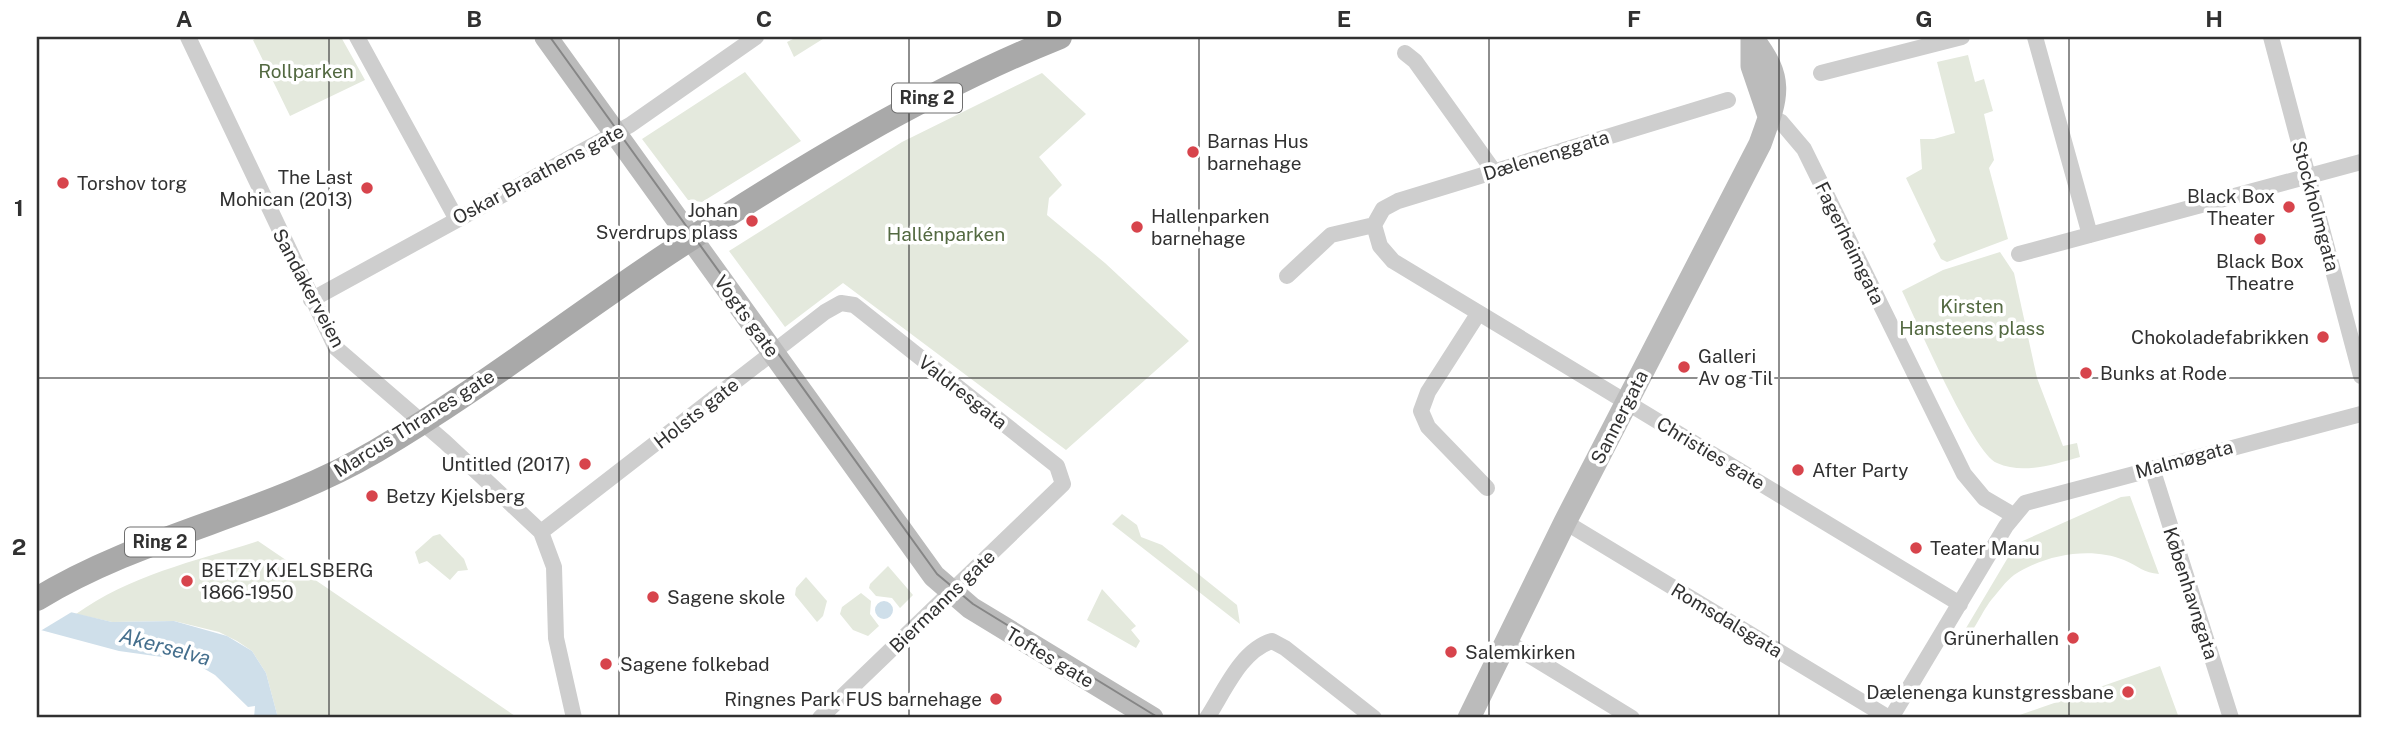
<svg xmlns="http://www.w3.org/2000/svg" width="2398" height="755" viewBox="0 0 2398 755" font-family="'Public Sans',sans-serif">
<rect width="100%" height="100%" fill="#fff"/>
<path fill="#e4e9dd" d="M259 37H341L365 80 290 116 253 40Z
M797 37H826L794 57 787 42Z
M1968 55 1975 82 1984 79 1993 111 1984 114 1994 160 1989 168 2008 239 1947 262 1941 259 1933 244 1936 241 1906 178 1922 169 1920 139H1934L1955 133 1937 62Z
M745 72 801 141 702 202 688 200 642 139Z
M1042 73 1086 114 1039 157 1062 185 1049 198 1047 215 1105 263 1189 341 1066 450 843 283 785 327 729 251 902 142Z
M2000 252 2014 273 2037 378 2063 446 2077 443 2080 457C2055 464 2023 475 1997 463 1973 453 1916 320 1902 291L1943 270Z
M2130 496 2159 574C2144 573 2138 566 2124 560 2090 546 2044 555 2014 575 2006 581 1999 591 1992 599 1979 615 1972 640 1953 650L2016 544 2121 497Z
M1122 514 1137 525 1141 537 1162 545 1237 605 1240 624 1112 524Z
M440 534 464 559 468 570 458 571 450 580 427 561 419 564 415 552 433 536Z
M258 541 518 718H278L266 673 252 651 237 641 219 632 174 621 112 622 76 614C130 575 195 561 258 541Z
M888 566 913 595 900 608 892 598 876 596 869 588 870 584Z
M806 577 827 601 823 616 817 622 795 595 796 588Z
M1102 589 1136 626 1131 630 1140 641 1136 648 1087 620Z
M861 593 871 601 870 614 879 626 868 636 853 630 840 614 842 607Z
M2160 666 2179 718H2011Z"/>
<path fill="#cfdfea" d="M875 610a9 9 0 1 1 18 0a9 9 0 1 1-18 0Z
M37 604 112 622 174 621 227 636 252 651 266 673 278 718H254L255 706 248 707 215 675 191 661 119 651 37 629Z"/>
<path fill="#fff" d="M37 601 75 610 37 633Z"/>
<g fill="none" stroke-linecap="round" stroke-linejoin="round">
<path stroke="#cecece" stroke-width="16" d="M188 37 336 348 445 442 541 532 554 567 556 638 574 718
M357 37 456 218
M2035 37 2090 235
M2271 37 2361 376
M1405 53 1415 61 1493 170
M1821 73 1962 37
M1769 116 1781 122 1804 149 1964 474 1984 498 2013 515
M1374 225 1380 246 1393 261 1960 604
M1374 225 1383 209 1398 201 1728 100
M2019 254 2361 162
M1287 276 1331 235 1374 225
M311 300 630 125 756 37
M1478 314 1428 392 1421 411 1428 427 1487 488
M2152 468 2231 718
M1565 522 1889 718
M541 532 825 312 841 303 854 305 1057 466 1063 484 820 718
M1506 641 1632 718
M1207 718C1224 692 1241 650 1272 641L1285 648 1374 718
M1891 718 2006 526 2025 503 2361 414"/>
<path stroke="#bbb" stroke-width="23" d="M546 37 934 576 971 608 1152 718
M1752 37V66L1769 116
M1469 718 1565 522 1760 144C1777 97 1785 80 1752 38"/>
<path stroke="#a9a9a9" stroke-width="24" d="M37 599C143 534 267 515 376 451 478 391 571 318 669 253 793 172 923 92 1060 37"/>
<path stroke="#868686" stroke-width="2" d="M550 37 937 574 973 604 1159 718"/>
</g>
<path fill="none" stroke="#313131" stroke-width="2" stroke-opacity="0.55" d="M329 37V718M619 37V718M909 37V718M1199 37V718M1489 37V718M1779 37V718M2069 37V718M37 378H2361"/>
<g fill="#d7444c" stroke="#fff" stroke-width="2.5">
<circle cx="1193" cy="152" r="7"/>
<circle cx="63" cy="183" r="7"/>
<circle cx="367" cy="188" r="7"/>
<circle cx="2289" cy="207" r="7"/>
<circle cx="752" cy="221" r="7"/>
<circle cx="1137" cy="227" r="7"/>
<circle cx="2260" cy="239" r="7"/>
<circle cx="2323" cy="337" r="7"/>
<circle cx="1684" cy="367" r="7"/>
<circle cx="2086" cy="373" r="7"/>
<circle cx="585" cy="464" r="7"/>
<circle cx="1798" cy="470" r="7"/>
<circle cx="372" cy="496" r="7"/>
<circle cx="1916" cy="548" r="7"/>
<circle cx="187" cy="581" r="7"/>
<circle cx="653" cy="597" r="7"/>
<circle cx="2073" cy="638" r="7"/>
<circle cx="1451" cy="652" r="7"/>
<circle cx="606" cy="664" r="7"/>
<circle cx="2128" cy="692" r="7"/>
<circle cx="996" cy="699" r="7"/>
</g>
<g text-anchor="middle" stroke-width="7" stroke-linejoin="round" paint-order="stroke">
<g fill="#fff" stroke="#6f6f6f" stroke-width="2">
<rect x="892" y="83.5" width="70" height="29" rx="5"/>
<rect x="125" y="527.5" width="70" height="29" rx="5"/>
</g>
<g font-size="18" font-weight="bold" fill="#313131">
<text x="927" y="104">Ring 2</text>
<text x="160" y="548">Ring 2</text>
</g>
<g font-size="19" fill="#536941" stroke="#fff">
<text x="306" y="78">Rollparken</text>
<text x="946" y="241">Hallénparken</text>
<text x="1972" y="313">Kirsten<tspan x="1972" dy="22">Hansteens plass</tspan></text>
</g>
<g font-size="19" fill="#313131" stroke="#fff" text-anchor="start">
<text x="1207" y="148">Barnas Hus<tspan x="1207" dy="22">barnehage</tspan></text>
<text x="353" y="184" text-anchor="end">The Last<tspan x="353" dy="22">Mohican (2013)</tspan></text>
<text x="77" y="190">Torshov torg</text>
<text x="2275" y="203" text-anchor="end">Black Box<tspan x="2275" dy="22">Theater</tspan></text>
<text x="738" y="217" text-anchor="end">Johan<tspan x="738" dy="22">Sverdrups plass</tspan></text>
<text x="1151" y="223">Hallenparken<tspan x="1151" dy="22">barnehage</tspan></text>
<text x="2260" y="268" text-anchor="middle">Black Box<tspan x="2260" dy="22">Theatre</tspan></text>
<text x="2309" y="344" text-anchor="end">Chokoladefabrikken</text>
<text x="1698" y="363">Galleri<tspan x="1698" dy="22">Av og Til</tspan></text>
<text x="2100" y="380">Bunks at Rode</text>
<text x="571" y="471" text-anchor="end">Untitled (2017)</text>
<text x="1812" y="477">After Party</text>
<text x="386" y="503">Betzy Kjelsberg</text>
<text x="1930" y="555">Teater Manu</text>
<text x="201" y="577">BETZY KJELSBERG<tspan x="201" dy="22">1866-1950</tspan></text>
<text x="667" y="604">Sagene skole</text>
<text x="2059" y="645" text-anchor="end">Grünerhallen</text>
<text x="1465" y="659">Salemkirken</text>
<text x="620" y="671">Sagene folkebad</text>
<text x="2114" y="699" text-anchor="end">Dælenenga kunstgressbane</text>
<text x="982" y="706" text-anchor="end">Ringnes Park FUS barnehage</text>
</g>
<g font-size="19" fill="#313131" stroke="#fff">
<text transform="translate(1546 155) rotate(-17)" y="7">Dælenenggata</text>
<text transform="translate(538 174) rotate(-28)" y="7">Oskar Braathens gate</text>
<text transform="translate(2316 206) rotate(75)" y="7">Stockholmgata</text>
<text transform="translate(1850 243) rotate(64)" y="7">Fagerheimgata</text>
<text transform="translate(309 288) rotate(62)" y="7">Sandakerveien</text>
<text transform="translate(747 316) rotate(54)" y="7">Vogts gate</text>
<text transform="translate(963 392) rotate(38)" y="7">Valdresgata</text>
<text transform="translate(696 413) rotate(-38)" y="7">Holsts gate</text>
<text transform="translate(1619 417) rotate(-63)" y="7">Sannergata</text>
<text transform="translate(414 423) rotate(-32)" y="7">Marcus Thranes gate</text>
<text transform="translate(1711 453) rotate(31)" y="7">Christies gate</text>
<text transform="translate(2184 459) rotate(-15)" y="7">Malmøgata</text>
<text transform="translate(2191 593) rotate(72)" y="7">Københavngata</text>
<text transform="translate(942 601) rotate(-44)" y="7">Biermanns gate</text>
<text transform="translate(1727 620) rotate(31)" y="7">Romsdalsgata</text>
<text transform="translate(1050 657) rotate(31)" y="7">Toftes gate</text>
</g>
<g font-size="21" font-style="italic" fill="#456f8d" stroke="#fff">
<text transform="translate(165 647) rotate(15)" y="7">Akerselva</text>
</g>
</g>
<rect width="2398" height="755" fill="none" stroke="#ffffff" stroke-width="77"/>
<rect x="38" y="38" width="2322" height="678" fill="none" stroke="#313131" stroke-width="2.5"/>
<g font-size="23" text-anchor="middle" font-weight="bold" fill="#313131">
<text x="184" y="27">A</text>
<text x="474" y="27">B</text>
<text x="764" y="27">C</text>
<text x="1054" y="27">D</text>
<text x="1344" y="27">E</text>
<text x="1634" y="27">F</text>
<text x="1924" y="27">G</text>
<text x="2214" y="27">H</text>
<text x="19" y="216">1</text>
<text x="19" y="555">2</text>
</g>
</svg>
